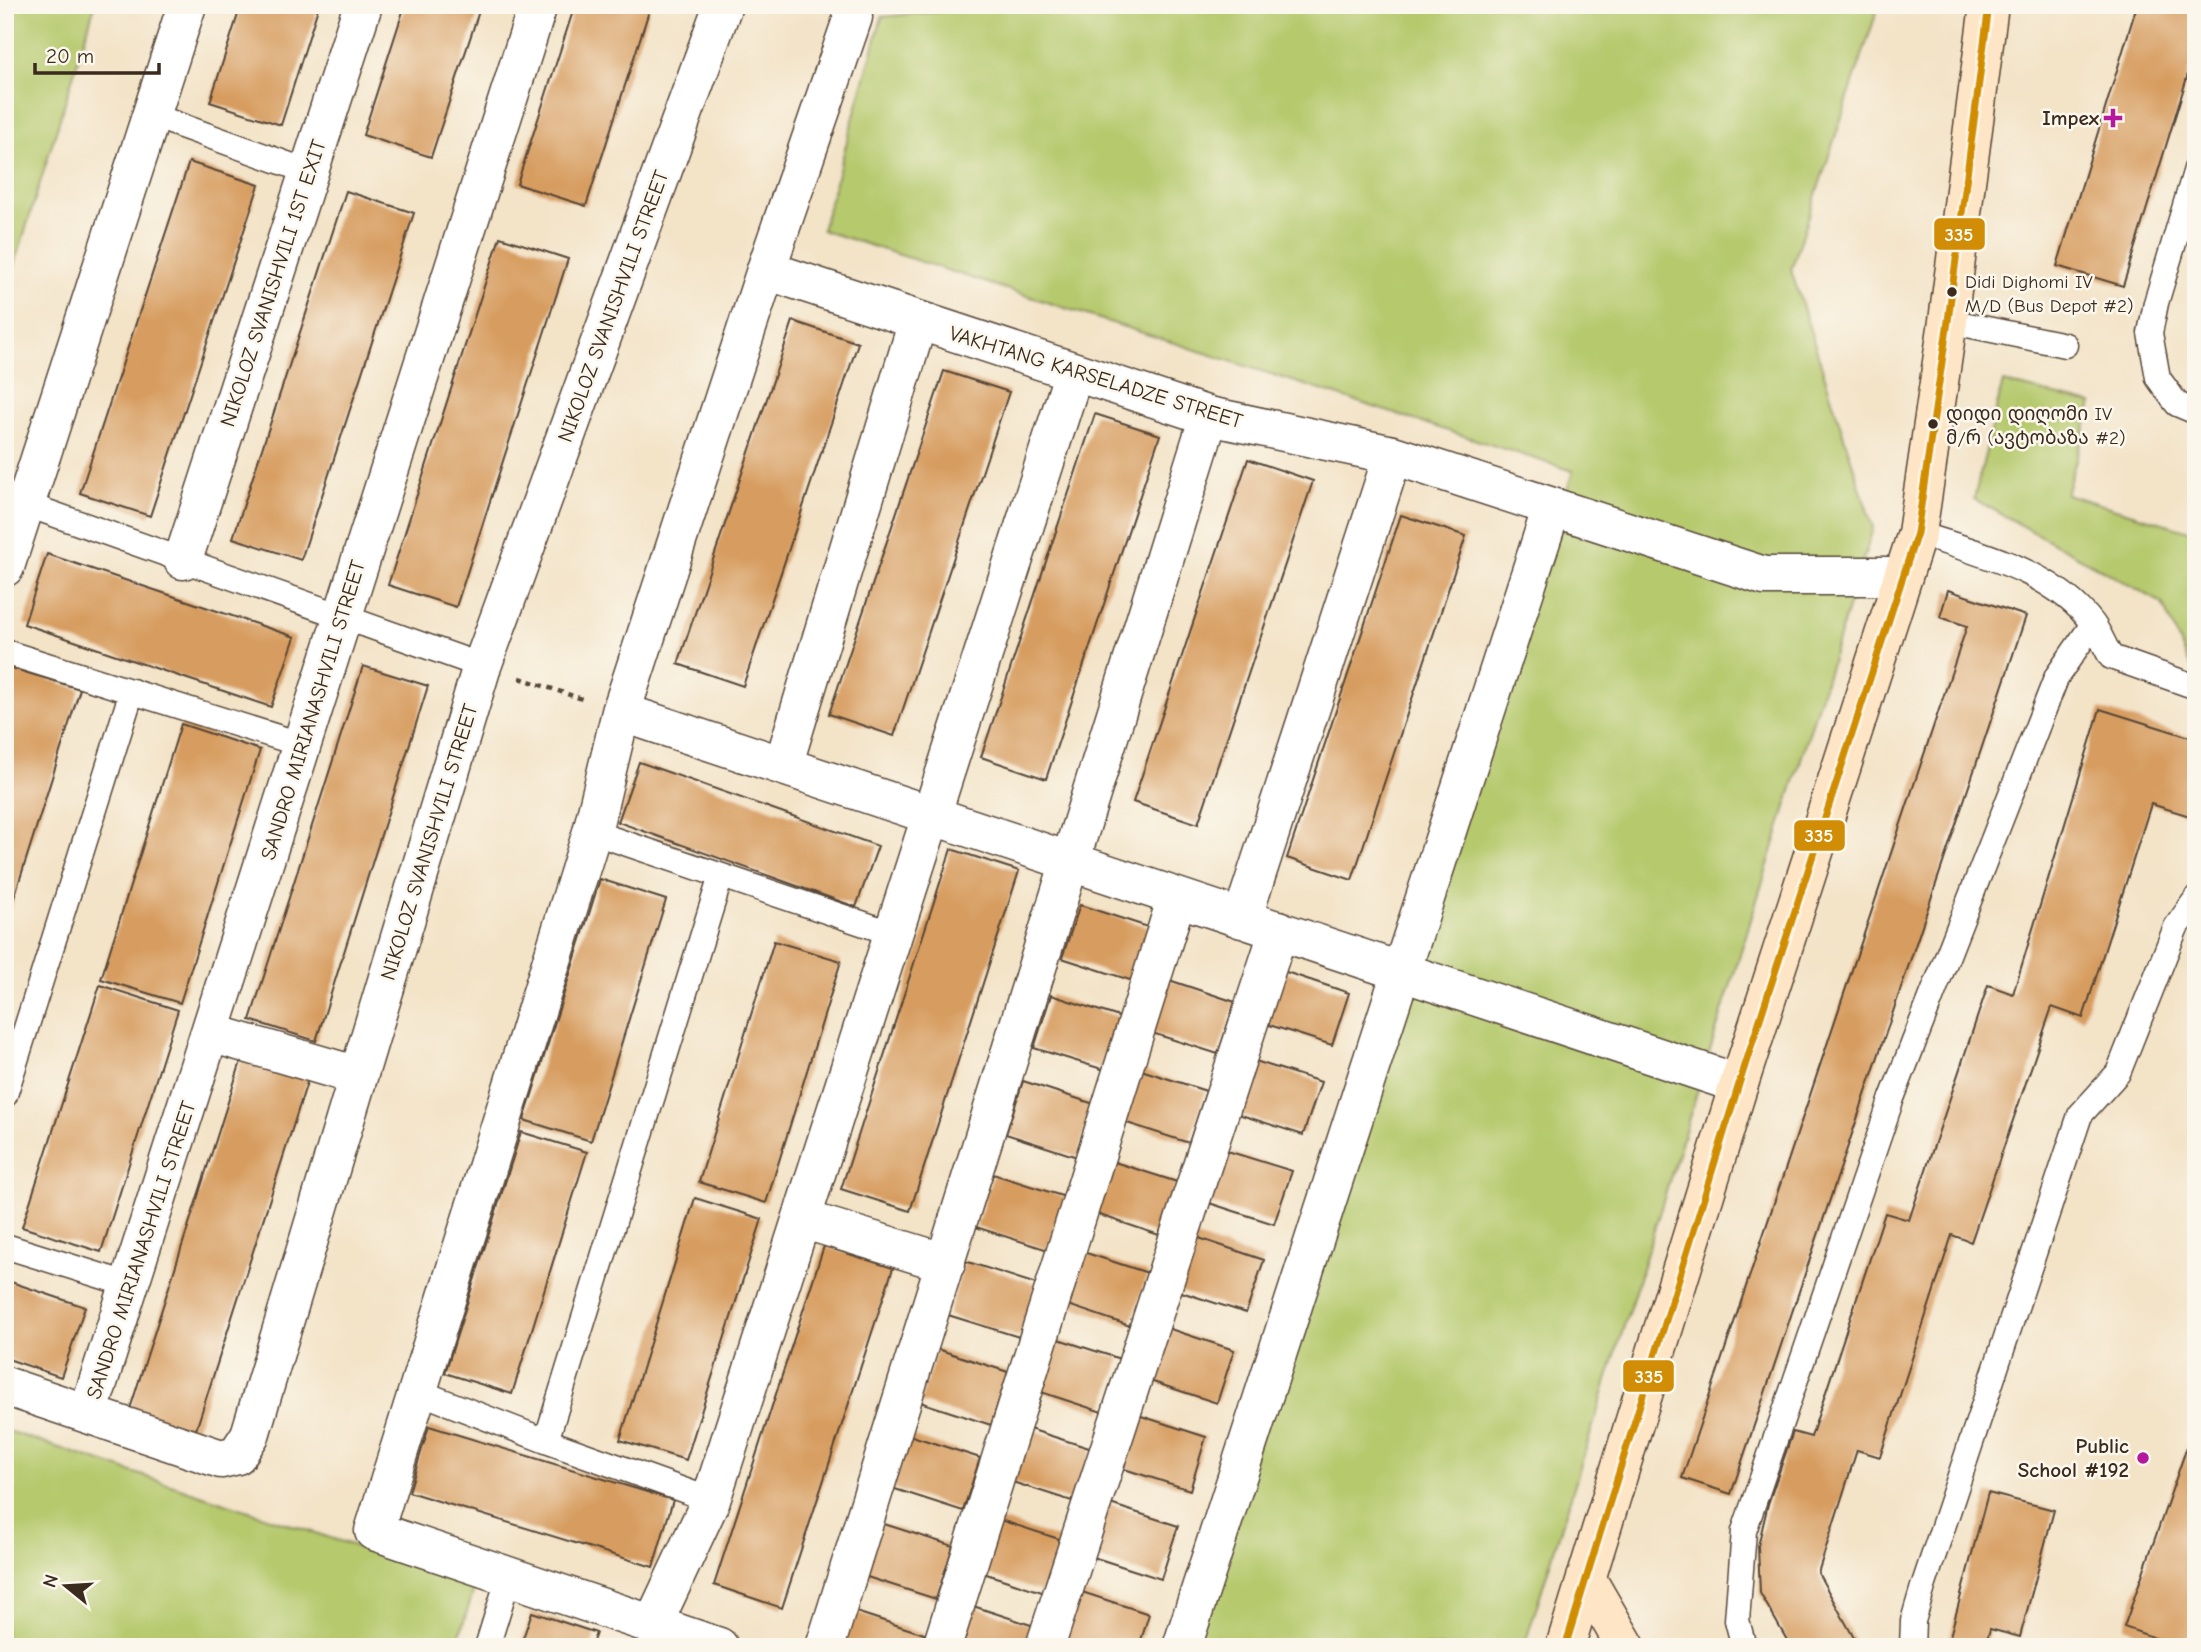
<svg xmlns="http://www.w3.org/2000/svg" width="2201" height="1652" viewBox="0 0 2201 1652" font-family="'Comic Neue','Noto Sans Georgian',sans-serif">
<rect width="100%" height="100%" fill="#fbf7ec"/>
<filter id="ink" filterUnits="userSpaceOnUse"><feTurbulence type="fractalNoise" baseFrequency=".0143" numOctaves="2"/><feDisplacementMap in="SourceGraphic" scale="14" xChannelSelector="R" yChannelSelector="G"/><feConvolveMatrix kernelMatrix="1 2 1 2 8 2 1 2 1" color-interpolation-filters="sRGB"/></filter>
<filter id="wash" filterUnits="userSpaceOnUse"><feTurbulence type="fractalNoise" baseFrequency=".00686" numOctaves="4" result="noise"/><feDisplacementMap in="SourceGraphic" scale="28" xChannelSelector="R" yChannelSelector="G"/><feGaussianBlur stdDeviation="1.57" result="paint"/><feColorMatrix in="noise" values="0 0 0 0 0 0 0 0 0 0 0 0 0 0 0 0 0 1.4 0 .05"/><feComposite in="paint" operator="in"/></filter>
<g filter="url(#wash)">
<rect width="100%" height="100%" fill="#f3e3c7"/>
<path fill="#b6c96d" stroke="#787a46" stroke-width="2" d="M5 5H95L5 296Z
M985 5H1879L1791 270 1873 528 1524 1647H1191L1573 471 822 230 882 17 979 8Z
M2003 382 2092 404 2066 494 2196 533V668L2190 666 2162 603 1974 499Z
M5 1430 475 1586 456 1647H5Z"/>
<g id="blocks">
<path fill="#d79d60" d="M241 5H319L281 125 210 102Z
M405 5H481L431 157 363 135Z
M575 5H651L586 206 517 184Z
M2137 5H2196V48L2123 286 2057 266Z
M189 162 259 185 150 516 80 493Z
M346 191 414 213 301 560 233 538Z
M500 237 568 259 456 607 388 585Z
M793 321 858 343 743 686 678 664Z
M944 371 1009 392 894 736 829 714Z
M1095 414 1160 435 1046 779 981 757Z
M1248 459 1313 481 1198 824 1133 802Z
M1401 515 1466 536 1352 880 1287 858Z
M47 554 295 637 271 707 24 624Z
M1948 590 2026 616 1731 1494 1682 1478 1967 626 1940 617Z
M5 666 80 689 6 923H5Z
M363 666 428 686 316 1041 250 1020Z
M2100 709 2196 739V818L2151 804 2083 1018 2052 1007 1971 1242 1952 1235 1880 1457 1857 1450 1818 1573 1859 1647H1791L1760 1593 1758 1546 1768 1504 1793 1432 1811 1437 1885 1213 1909 1220 1988 985 2013 994Z
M181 724 260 750 180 1003 101 979Z
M639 762 878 846 856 907 618 822Z
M951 849 1019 871 910 1211 841 1189Z
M600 879 666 900 591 1141 524 1120Z
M1080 905 1151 928 1133 981 1062 958Z
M774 941 841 961 766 1203 699 1182Z
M1277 969 1349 993 1332 1045 1260 1022Z
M1163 978 1235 1002 1218 1054 1146 1031Z
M100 985 178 1010 101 1252 22 1227Z
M1051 995 1122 1018 1105 1070 1034 1048Z
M243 1055 309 1076 196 1430 130 1409Z
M1249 1059 1321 1082 1303 1135 1232 1112Z
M1135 1068 1206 1091 1189 1143 1118 1120Z
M1023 1081 1094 1104 1077 1157 1006 1134Z
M521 1132 587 1152 512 1394 445 1373Z
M1221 1149 1292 1171 1274 1224 1203 1201Z
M1105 1159 1177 1182 1159 1235 1088 1211Z
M993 1174 1065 1197 1048 1250 976 1227Z
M695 1198 762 1219 686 1460 620 1440Z
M1193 1236 1264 1260 1246 1313 1175 1290Z
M824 1246 893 1268 782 1608 714 1585Z
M1077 1250 1148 1273 1130 1326 1059 1302Z
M965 1261 1036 1284 1019 1337 948 1315Z
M5 1280 85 1307 61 1377 5 1358Z
M1164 1327 1234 1350 1217 1403 1147 1380Z
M1049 1336 1120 1359 1102 1412 1032 1389Z
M937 1349 1008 1372 991 1425 920 1402Z
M1135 1414 1206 1437 1190 1490 1118 1467Z
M2196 1421V1647H2180L2124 1627Z
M429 1426 673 1500 653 1567 409 1492Z
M1020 1426 1092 1449 1075 1502 1003 1479Z
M909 1435 980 1458 963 1511 892 1488Z
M1988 1493 2054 1510 2020 1637 1990 1629 1985 1647H1959L1948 1644Z
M1107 1503 1178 1526 1161 1579 1090 1556Z
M991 1517 1062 1540 1045 1593 974 1570Z
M881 1523 953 1546 936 1599 864 1576Z
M1079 1591 1149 1614 1139 1647H1072L1062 1644Z
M964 1603 1034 1626 1027 1647H950Z
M853 1611 924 1634 920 1647H842Z
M532 1612 596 1633 591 1647H520Z"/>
</g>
</g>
<g filter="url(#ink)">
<use href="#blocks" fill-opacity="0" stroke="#574637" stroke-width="2"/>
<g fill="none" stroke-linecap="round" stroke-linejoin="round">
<g stroke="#574637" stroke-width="27">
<path id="lane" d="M151 115 309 172
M2196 169 2156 303 2150 333 2158 378 2177 404 2196 412
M1948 321 2065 345
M25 504 482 666
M1917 533C1978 554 2052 569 2093 624 2100 634 2105 647 2111 657L2196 687
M5 652 303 745
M592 832 894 934
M5 1095 132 691
M5 1246 130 1285
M417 1391 546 1441 711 1500
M546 1441 721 876
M487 1647 509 1576
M1744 1647 1737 1620 1744 1531 1892 1098 2057 676 2093 624
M1912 1647 1913 1621 1923 1587 2080 1115 2118 1073 2176 927 2196 899"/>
</g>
<g stroke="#574637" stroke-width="41">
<path id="street" d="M850 5 853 17 766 270 621 712 1739 1084
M766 270 1209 416 1393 455 1764 576H1903
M183 560 363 5
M5 567 187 5
M621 712 592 832 374 1531 719 1647
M783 766 918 321
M1242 919 1393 455
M211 1033 358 1076
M802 1219 946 1263
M5 1386 221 1459 237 1455 250 1435 482 666 723 5
M88 1414 538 5
M653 1624 711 1500 1074 372
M825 1647 1209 416
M942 1647 1177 897
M1045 1647 1279 930
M1182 1647 1552 507"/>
</g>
<g stroke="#574637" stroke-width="41">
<path id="secondary" d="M1586 1578 1626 1647
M1565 1647 1739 1084 1917 533 1948 321 1989 5"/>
</g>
<path stroke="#574637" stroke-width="4.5" stroke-dasharray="5 5" stroke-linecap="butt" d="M520 678 585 700"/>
<use href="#lane" stroke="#fff" stroke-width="24"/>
<use href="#street" stroke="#fff" stroke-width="38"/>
<use href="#secondary" stroke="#fde5c5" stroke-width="38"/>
<g stroke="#fbf7ec" stroke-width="12">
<path id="bus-1" d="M1565 1647 1739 1084 1917 533 1948 321 1989 5"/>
</g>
<use href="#bus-1" stroke="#d18d06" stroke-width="7"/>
</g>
</g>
<g fill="#b5179e" stroke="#fbf7ec" stroke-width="2.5">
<path d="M2109.5 107.5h7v7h7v7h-7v7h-7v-7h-7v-7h7z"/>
<circle cx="2143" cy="1458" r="7"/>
</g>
<g fill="#3b2a1e" stroke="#fbf7ec" stroke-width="2.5">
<circle cx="1952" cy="292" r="6"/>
<circle cx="1933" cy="424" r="6"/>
</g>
<g text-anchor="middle" stroke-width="5" stroke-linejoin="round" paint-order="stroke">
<g font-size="19" fill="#3b2a1e" stroke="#fbf7ec" text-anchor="start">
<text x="1965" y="288">Didi Dighomi IV<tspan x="1965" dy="24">M/D (Bus Depot #2)</tspan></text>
<text x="1946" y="420">დიდი დიღომი IV<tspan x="1946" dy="24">მ/რ (ავტობაზა #2)</tspan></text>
</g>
<g font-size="21" font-weight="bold" fill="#3b2a1e" stroke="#fbf7ec" text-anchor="end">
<text x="2099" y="125">Impex</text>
<text x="2129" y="1453">Public<tspan x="2129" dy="24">School #192</tspan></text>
</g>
<g font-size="21" fill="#3b2a1e" stroke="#fbf7ec">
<text transform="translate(273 283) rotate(-72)" y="7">NIKOLOZ SVANISHVILI 1ST EXIT</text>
<text transform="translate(613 306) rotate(-70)" y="7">NIKOLOZ SVANISHVILI STREET</text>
<text transform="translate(1096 377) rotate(17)" y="7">VAKHTANG KARSELADZE STREET</text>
<text transform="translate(313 710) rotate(-73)" y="7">SANDRO MIRIANASHVILI STREET</text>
<text transform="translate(429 842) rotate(-73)" y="7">NIKOLOZ SVANISHVILI STREET</text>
<text transform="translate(141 1250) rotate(-72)" y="7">SANDRO MIRIANASHVILI STREET</text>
</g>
</g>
<g stroke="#fbf7ec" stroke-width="2.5">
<rect x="1933" y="217" width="53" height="34" rx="7" fill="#d18d06"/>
<rect x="1793" y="819" width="53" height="33" rx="7" fill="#d18d06"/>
<rect x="1622" y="1359" width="53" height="34" rx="7" fill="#d18d06"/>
</g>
<g font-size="19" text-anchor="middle" font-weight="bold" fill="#fff">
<text x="1959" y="241">335</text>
<text x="1819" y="842">335</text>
<text x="1649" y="1383">335</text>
</g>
<rect width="2201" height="1652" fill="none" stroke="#fbf7ec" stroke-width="28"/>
<g transform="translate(66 1586) rotate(288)" stroke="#fbf7ec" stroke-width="5" paint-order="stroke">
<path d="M0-5L12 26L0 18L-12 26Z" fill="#3b2a1e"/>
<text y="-10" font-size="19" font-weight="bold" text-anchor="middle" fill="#3b2a1e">N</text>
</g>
<path d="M35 63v10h124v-10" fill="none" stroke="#3b2a1e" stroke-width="3.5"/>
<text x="46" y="63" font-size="21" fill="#3b2a1e" stroke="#fbf7ec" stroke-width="5" paint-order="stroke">20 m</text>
</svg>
